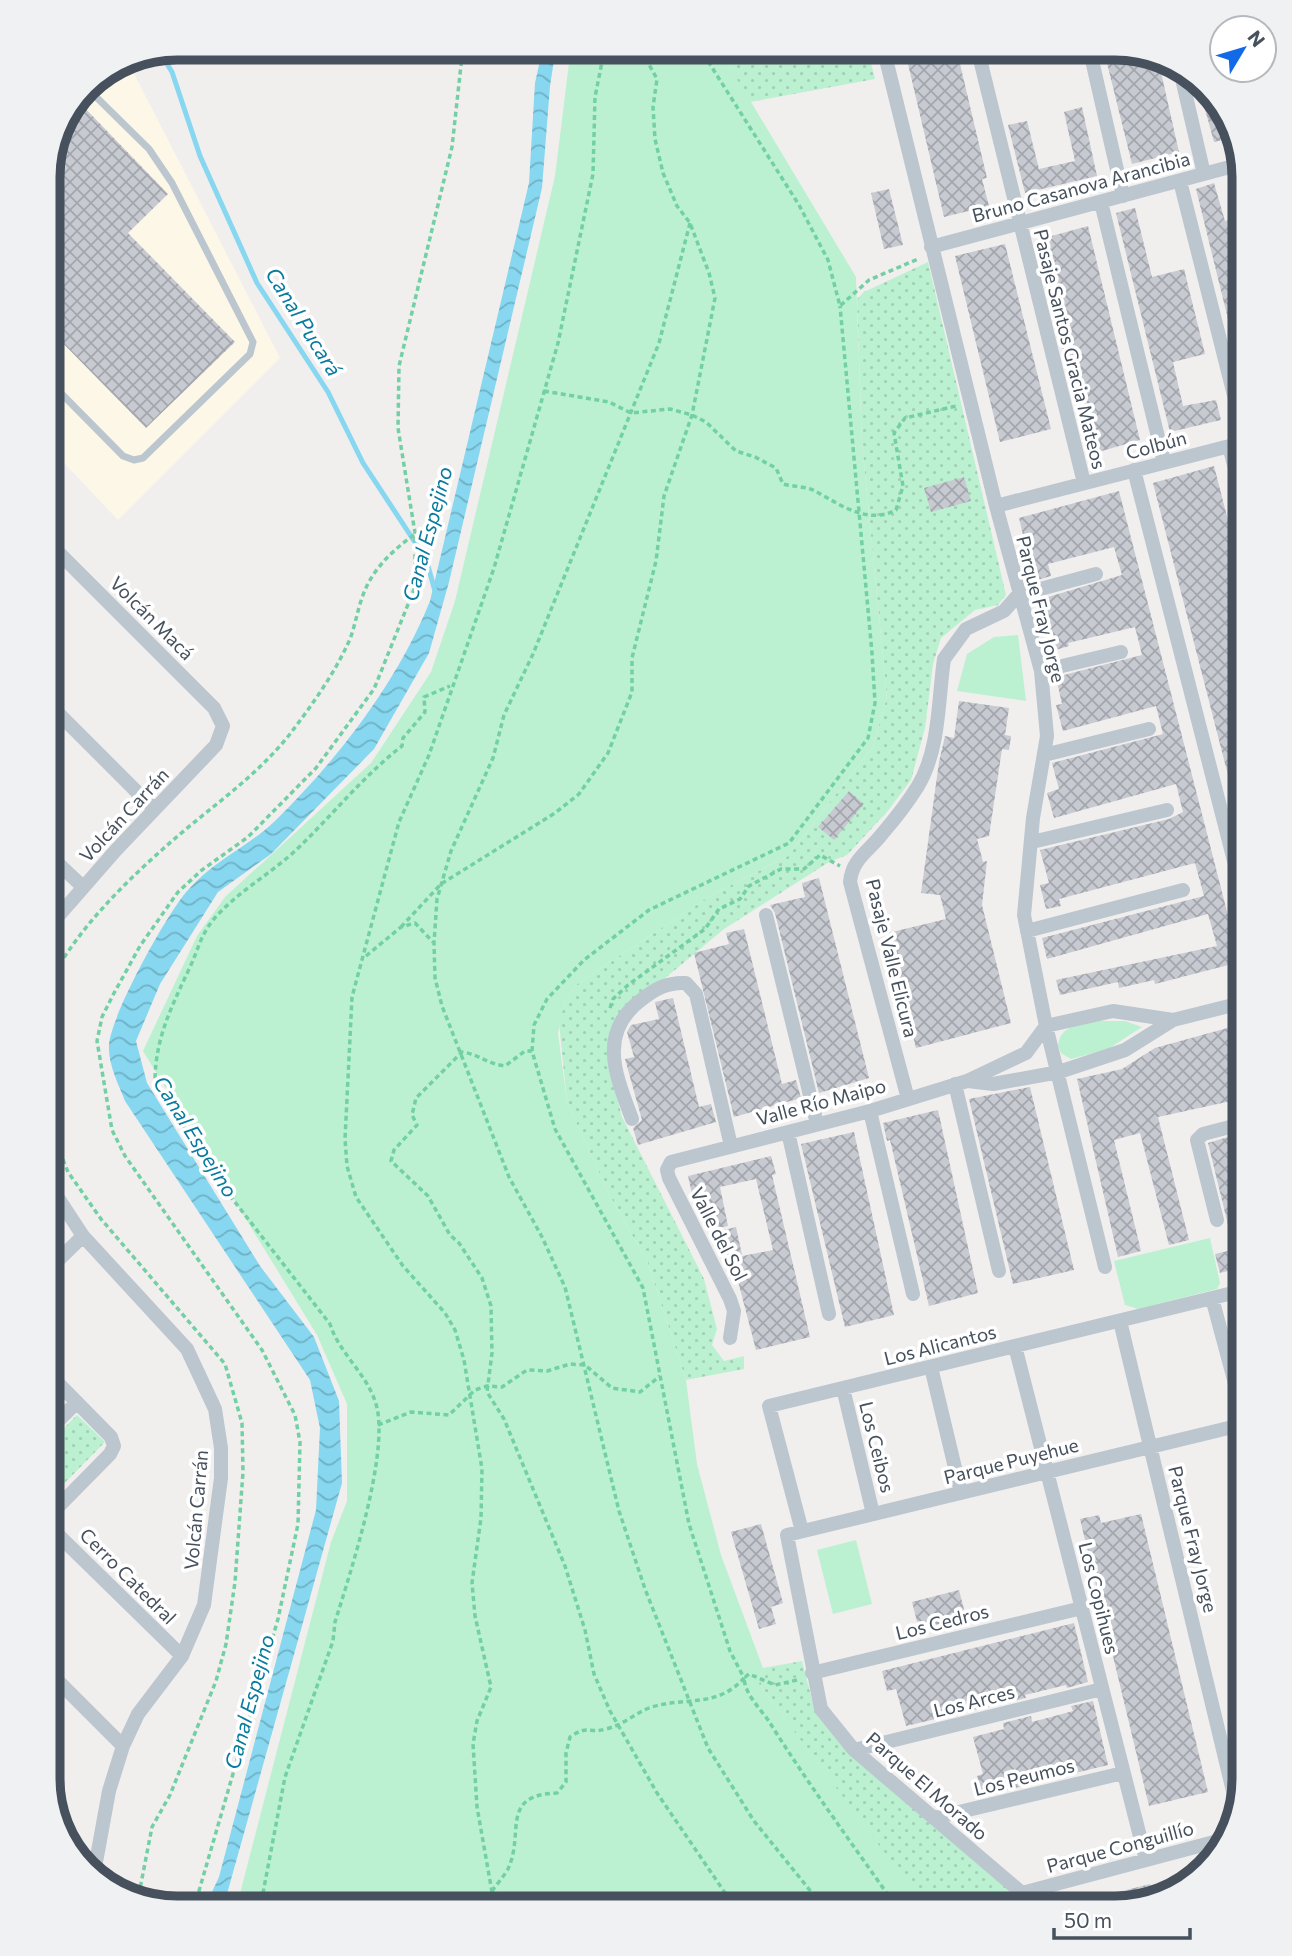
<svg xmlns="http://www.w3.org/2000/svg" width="1292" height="1956" viewBox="0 0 1292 1956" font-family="Commissioner,sans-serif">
<defs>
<pattern id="park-dots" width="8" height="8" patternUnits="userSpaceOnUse" patternTransform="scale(1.75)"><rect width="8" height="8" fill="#bbf1d1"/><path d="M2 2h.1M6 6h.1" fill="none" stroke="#a2d0b6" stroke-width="1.8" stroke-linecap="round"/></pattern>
<pattern id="water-waves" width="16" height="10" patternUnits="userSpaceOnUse" patternTransform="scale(1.75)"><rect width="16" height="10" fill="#86d7ef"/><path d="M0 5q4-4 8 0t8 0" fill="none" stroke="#6fb1c5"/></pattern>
<pattern id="building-cross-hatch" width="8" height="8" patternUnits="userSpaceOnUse" patternTransform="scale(1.75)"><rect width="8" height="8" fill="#c8cad1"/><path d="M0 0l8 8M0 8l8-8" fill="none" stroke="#a4a6ad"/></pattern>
</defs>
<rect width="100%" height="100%" fill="#f1eeee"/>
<path fill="#fdf7e7" d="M126 58 280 358 118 520 47 445 48 169 85 85Z"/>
<path fill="#bbf1d1" d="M571 47H718L856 277 862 443 887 697 873 747 788 856 710 896 576 985 565 1003 558 1033 567 1102 609 1194 648 1263 686 1380 697 1464 721 1555 763 1668 759 1684 928 1909H236L331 1542 347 1501V1404L317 1335 143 1051 197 936 225 897 371 763 431 672 455 601 555 176Z
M1018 635 1026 701 957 691 967 654 994 637Z
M1099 1021H1125L1142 1027 1108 1049 1071 1059 1061 1053 1058 1046C1060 1024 1082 1024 1099 1021Z
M1210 1238 1220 1283 1217 1289 1138 1309 1125 1305 1114 1261Z
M856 1540 872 1604 833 1614 817 1550Z"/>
<path fill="url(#park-dots)" d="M718 47H867L875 79 750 102Z
M928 262 1006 595 998 605 975 610 941 638 933 664 925 728 911 780 887 812 847 855 829 862 724 929 640 999 625 1016 611 1074 622 1117 704 1279 717 1329 712 1345 724 1361 744 1356V1369L686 1380 648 1263 609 1194 567 1102 559 1023 565 1003 576 985 710 896 788 856 873 747 887 697 862 443 857 299 864 292Z
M77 1415 105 1442 47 1501V1445Z
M802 1661 815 1711 1014 1895 1018 1909H928L922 1903 759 1684 763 1668Z"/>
<path fill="url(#water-waves)" d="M543 47H556L550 86 542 188 449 582 429 653 374 749 271 854 218 892 160 984 136 1041 147 1083 260 1266 314 1337 339 1401 342 1483 223 1908 204 1909 219 1877 316 1510 320 1428 310 1380 125 1101C118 1083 108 1064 109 1045 111 1015 167 913 188 890 212 862 249 846 275 821 338 759 397 683 430 601L529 183 535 83Z"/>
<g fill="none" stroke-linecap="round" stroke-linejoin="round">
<path stroke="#86d7ef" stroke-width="5" d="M159 51 172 72 200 156 257 283 328 392 363 463 426 559 435 591"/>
</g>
<path fill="url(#building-cross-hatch)" d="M904 47H956L987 178 982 179 989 206 944 217Z
M1103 47 1123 48 1158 59 1179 152 1132 164Z
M1197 80 1226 110 1234 137 1214 142Z
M78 101 168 194 128 233 235 342 146 428 47 327 48 169Z
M1082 107 1097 176 1025 193 1008 125 1027 121 1039 169 1075 161 1064 112Z
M1214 183 1225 221 1245 216V238L1229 241 1245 304V364H1239L1196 189Z
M889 189 903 245 884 249 871 193Z
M1135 208 1152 277 1184 269 1205 354 1173 362 1183 406 1216 400 1221 420 1170 432 1116 213Z
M1088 226 1140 440 1088 455 1037 240Z
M1005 244 1051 429 1000 442 955 256Z
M1214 466 1245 586V734L1235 735 1245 771V821L1240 822 1153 483Z
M964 477 971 501 931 512 924 488Z
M1119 491 1240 962 1155 984 1154 980 1119 988 1118 982 1060 995 1056 980 1217 946 1208 914 1047 959 1042 938 1204 896 1195 863 1059 899 1061 906 1046 909 1040 885 1049 883 1040 850 1169 819 1183 812 1176 784 1054 818 1047 793 1059 789 1052 763 1163 734 1156 706 1063 731 1056 705 1062 704 1056 677 1142 655 1135 627 1068 643 1069 646 1052 651 1038 600 1122 575 1114 547 1048 564 1051 576 1034 581 1019 518Z
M959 701 1009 708 1005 735 1011 736 1009 750 1002 749 989 836 977 839 983 862 987 861 982 905 1011 1023 916 1048 888 933 946 919 940 895 921 893 939 762 945 736 954 738Z
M849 791 864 804 834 840 818 827Z
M819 878 869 1078 819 1093 775 913 770 905 805 897 802 883Z
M744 929 782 1084 796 1080 801 1098 734 1117 694 953 729 944 726 933Z
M673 998 699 1107 711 1104 716 1122 638 1145 633 1128 642 1120 625 1059 634 1057 627 1032 631 1025 659 1019 655 1002Z
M1231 1027 1245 1074V1098L1158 1117 1189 1240 1169 1245 1140 1133 1114 1140 1141 1251 1118 1257 1077 1079 1122 1069 1155 1048Z
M1030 1087 1074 1270 1013 1284 969 1099Z
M938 1110 978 1293 929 1306 890 1140 887 1141 883 1123Z
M854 1132 894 1315 845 1327 801 1144Z
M1228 1137 1245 1207V1229L1230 1233 1208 1143Z
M771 1156 776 1174 772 1175 810 1337 756 1350 732 1258 773 1250 756 1179 720 1187 728 1226 712 1229 703 1191 692 1194 688 1176Z
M736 1227 742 1255 725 1259 719 1231Z
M1236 1249 1240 1268 1220 1273 1215 1254Z
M1141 1514 1208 1792 1149 1806 1080 1519 1099 1515 1101 1523Z
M761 1524 783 1603 771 1607 776 1624 759 1629 731 1532Z
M959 1590 966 1617 919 1629 912 1602Z
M1074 1623 1088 1682 1067 1688 1066 1685 1025 1695 1026 1698 906 1726 896 1689 887 1691 882 1671Z
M1093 1701 1108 1765 982 1796 977 1776 983 1774 973 1737 1004 1729 1003 1723 1031 1716 1032 1722 1051 1717 1073 1711 1071 1706Z
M1150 1884 1154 1898 1116 1909H1072L1071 1904Z"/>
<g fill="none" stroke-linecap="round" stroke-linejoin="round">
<path stroke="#72d0a4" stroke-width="3.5" stroke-dasharray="5 3.5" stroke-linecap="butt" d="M699 47 799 205 828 260 840 306 869 280 918 259
M690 223 659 343 533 654 504 715 493 758 451 851 437 899 434 943 435 978 442 1006 509 1177 542 1237 565 1287 619 1511 645 1589 708 1748 754 1821 825 1909
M544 391 609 402 631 413 670 409 692 415 706 422 736 451 755 457 776 468 783 484C793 487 806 486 815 491 841 505 867 525 896 510L903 486 894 433 905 418 956 406
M401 927 441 884 555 813 579 794 608 753 632 692V658L656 561 664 496 692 415 715 298 709 273 690 223 677 206 663 173 655 139 653 107 657 79 646 59 644 47
M366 956 401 927 415 923 433 942
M47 987C75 931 125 882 172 841 212 806 256 777 290 734 312 705 335 673 350 639 355 626 357 612 362 598 371 570 392 551 415 534
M610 1008 613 999 628 985 705 929 719 909 740 899 749 886 781 869H804L820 855 840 866
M532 1051 534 1025 547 999 584 960 649 910 789 843 868 738 875 703 872 653 840 306
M47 1120 68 1172 101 1219 225 1364 242 1423 243 1472 235 1582 226 1644 216 1681 170 1795 152 1827 138 1899
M378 1425 411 1412 449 1415 475 1390 487 1386 502 1387 527 1370 547 1371 570 1364 585 1365 612 1388 640 1392 660 1376
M797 1680 775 1685 749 1674 744 1678C745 1695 761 1709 770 1723 807 1782 848 1838 888 1895L902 1909
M492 1891C497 1884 504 1876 508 1869 525 1833 499 1795 557 1793L566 1782V1753L570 1737C589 1724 588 1734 606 1729 623 1725 634 1714 649 1708 683 1696 717 1709 744 1678L730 1651 689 1524 643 1288 555 1129 532 1051H525L505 1066C488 1064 478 1054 462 1052L416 1098 412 1115 417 1125 394 1150 391 1161 428 1196 450 1235 459 1243 482 1278 491 1306 492 1353 487 1392 504 1419 565 1566 585 1630 594 1674 610 1711 657 1793 736 1909
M194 1908 278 1619 298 1524 300 1442 295 1415 262 1350 125 1156 112 1130 97 1041 102 1017 113 995 140 946 178 892 202 870 248 837 316 768 374 689 415 587V533L398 428 399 366 452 147 463 47
M256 1909 263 1893 285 1777 333 1641 335 1622C351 1571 388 1457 377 1408 370 1376 339 1354 330 1324L224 1188 155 1082C155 1038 172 1006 190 967 198 950 201 934 214 919 237 892 269 875 295 851 331 817 362 777 402 746L403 738 425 712 424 697 450 686
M495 1909 477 1807 473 1744 477 1721 491 1687 475 1616 472 1583 481 1518 482 1469 464 1360 455 1330 445 1313 403 1266 356 1197 347 1166 345 1139 352 997 399 822 429 755 494 568 558 343 593 174 595 97 605 47"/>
<path stroke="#bcc6ce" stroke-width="7" d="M47 379 123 456 134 460 143 458 250 354 253 342 172 183 149 149 85 86"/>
<path stroke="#bcc6ce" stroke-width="14" d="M883 47 996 506 1041 671 1047 736 1033 818 1024 915 1046 1026 1105 1267
M977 47 1084 483
M1089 47 1123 196
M1179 66 1204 174
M1180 181 1245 439
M1101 202 1164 462
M931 247 1241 164
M1229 446 1245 507
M1134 470 1245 904
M996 506 1245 442
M1041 671 1121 652
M47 702 154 809
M1044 755 1149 729
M1032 842 1167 810
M47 853 83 887
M766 915 817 1124
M47 929 116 850 216 745 223 726 214 708 47 541
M1027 931 1183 890
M968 1081 993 1084 1059 1072 1125 1050 1173 1020 1245 1002
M955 1084 999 1271
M908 1099 850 882C852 859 869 851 882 834 895 819 908 802 918 786 940 749 938 700 944 659L966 629 1004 611 1018 595 1096 574
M870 1111 913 1294
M632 1119C616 1076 597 1033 641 1000 655 989 667 982 686 983L696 994 731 1146
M788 1132 829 1314
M47 1181 83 1236 187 1349 215 1409 221 1448V1478L204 1605 182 1656 138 1714 123 1746 109 1791 94 1873
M1217 1220 1197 1140 1203 1134 1245 1123
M47 1271 83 1236
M1212 1298 1245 1421
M1120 1321 1237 1808
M730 1338 734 1311 730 1299 669 1178 667 1170 671 1162 870 1111 967 1081 1026 1053 1046 1026 1113 1011 1173 1020
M1015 1346 1146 1860
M931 1367 961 1493
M843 1388 873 1514
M47 1432 77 1402
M47 1518 110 1454 114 1446 111 1437 47 1372
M47 1524 182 1656
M802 1531 769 1406 1245 1290
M47 1670 123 1746
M812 1673 1082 1608
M854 1750 1102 1689
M934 1818 1123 1773
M1022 1893 1229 1838
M1029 1909 1022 1893 854 1750 821 1709 787 1535 1245 1424"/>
</g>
<g text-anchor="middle" stroke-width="7" stroke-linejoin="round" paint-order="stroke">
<g font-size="19" fill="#46515d" stroke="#fff">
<text transform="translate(1081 187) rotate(-15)" y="7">Bruno Casanova Arancibia</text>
<text transform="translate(1070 349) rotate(76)" y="7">Pasaje Santos Gracia Mateos</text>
<text transform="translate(1156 445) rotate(-15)" y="7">Colbún</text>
<text transform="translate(1041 609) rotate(76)" y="7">Parque Fray Jorge</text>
<text transform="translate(152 618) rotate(45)" y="7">Volcán Macá</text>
<text transform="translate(124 815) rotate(-47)" y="7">Volcán Carrán</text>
<text transform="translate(892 958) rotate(76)" y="7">Pasaje Valle Elicura</text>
<text transform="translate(821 1102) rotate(-15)" y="7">Valle Río Maipo</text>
<text transform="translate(719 1234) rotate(63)" y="7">Valle del Sol</text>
<text transform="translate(940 1345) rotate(-14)" y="7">Los Alicantos</text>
<text transform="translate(877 1447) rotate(76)" y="7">Los Ceibos</text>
<text transform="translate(1011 1461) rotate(-14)" y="7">Parque Puyehue</text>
<text transform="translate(196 1510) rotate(-85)" y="7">Volcán Carrán</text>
<text transform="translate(1193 1539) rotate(76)" y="7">Parque Fray Jorge</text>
<text transform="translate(128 1576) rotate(45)" y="7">Cerro Catedral</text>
<text transform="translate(1099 1598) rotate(76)" y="7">Los Copihues</text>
<text transform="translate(942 1622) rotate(-14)" y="7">Los Cedros</text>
<text transform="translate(974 1701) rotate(-14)" y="7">Los Arces</text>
<text transform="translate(1024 1777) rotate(-14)" y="7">Los Peumos</text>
<text transform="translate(927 1786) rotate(41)" y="7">Parque El Morado</text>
<text transform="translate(1120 1847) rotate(-15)" y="7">Parque Conguillío</text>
</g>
<g font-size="21" font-style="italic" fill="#087b9f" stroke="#fff">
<text transform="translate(303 322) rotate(58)" y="7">Canal Pucará</text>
<text transform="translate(428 534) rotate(-75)" y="7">Canal Espejino</text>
<text transform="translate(195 1137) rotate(58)" y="7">Canal Espejino</text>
<text transform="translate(250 1702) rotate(-75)" y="7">Canal Espejino</text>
</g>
</g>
<path d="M0 0H1292V1956H0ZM177 60H1115A117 117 0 0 1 1232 177V1779A117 117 0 0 1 1115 1896H177A117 117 0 0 1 60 1779V177A117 117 0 0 1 177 60Z" fill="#f0f1f2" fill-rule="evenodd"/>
<path fill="none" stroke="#46515d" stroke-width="9" d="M177 60H1115A117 117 0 0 1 1232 177V1779A117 117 0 0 1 1115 1896H177A117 117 0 0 1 60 1779V177A117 117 0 0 1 177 60Z"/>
<g transform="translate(1243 49) rotate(52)"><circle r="33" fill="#ffffff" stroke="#b5b9be" stroke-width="2"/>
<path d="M0-5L12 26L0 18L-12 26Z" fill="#126ae8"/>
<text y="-10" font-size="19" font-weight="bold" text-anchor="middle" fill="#46515d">N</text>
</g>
<path d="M1054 1928v10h136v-10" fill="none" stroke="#46515d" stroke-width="3.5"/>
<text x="1064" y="1928" font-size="21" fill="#46515d" stroke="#ffffff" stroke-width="5" paint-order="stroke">50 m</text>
</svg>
